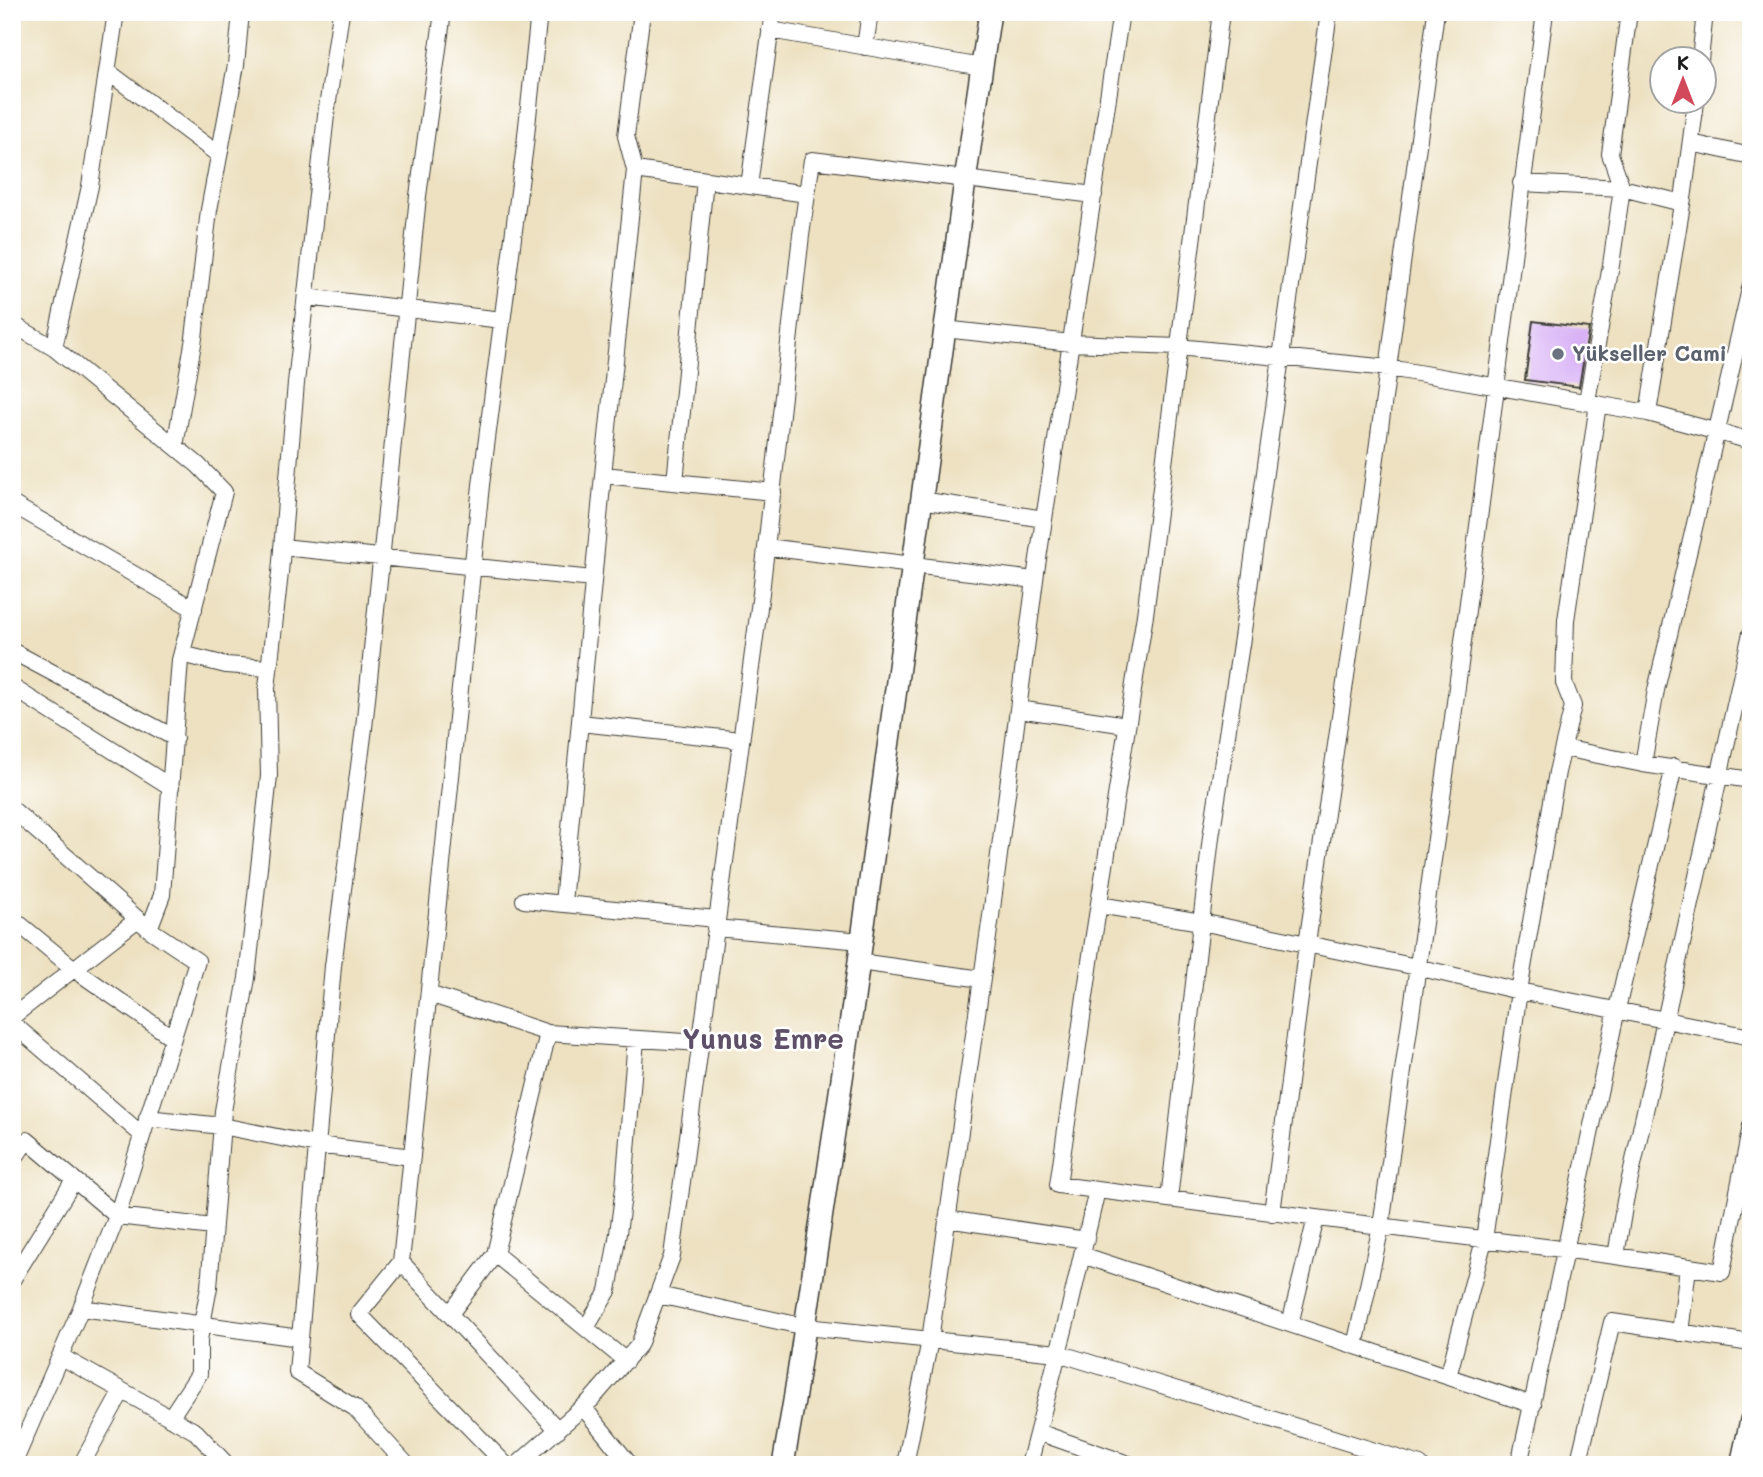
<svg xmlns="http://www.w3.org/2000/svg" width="1763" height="1477" viewBox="0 0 1763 1477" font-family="Mali,sans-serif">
<rect width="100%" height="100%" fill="#fff"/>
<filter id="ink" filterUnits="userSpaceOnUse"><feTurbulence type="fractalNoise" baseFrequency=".0143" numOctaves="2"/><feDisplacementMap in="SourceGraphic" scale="14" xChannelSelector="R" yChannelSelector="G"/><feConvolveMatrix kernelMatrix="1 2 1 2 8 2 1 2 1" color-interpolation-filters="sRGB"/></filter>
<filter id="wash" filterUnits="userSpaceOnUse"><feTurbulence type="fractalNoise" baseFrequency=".00686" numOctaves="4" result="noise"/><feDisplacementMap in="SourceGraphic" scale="28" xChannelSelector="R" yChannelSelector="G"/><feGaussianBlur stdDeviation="1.57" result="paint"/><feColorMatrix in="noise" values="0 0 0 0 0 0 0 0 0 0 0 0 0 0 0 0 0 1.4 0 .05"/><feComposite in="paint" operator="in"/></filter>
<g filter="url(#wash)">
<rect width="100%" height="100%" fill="#ede1c1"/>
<g id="blocks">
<path fill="#d9b2f6" d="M1533 321 1589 328 1579 387 1525 380Z"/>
</g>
</g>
<g filter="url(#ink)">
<use href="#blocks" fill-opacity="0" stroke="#3b3a35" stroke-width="2"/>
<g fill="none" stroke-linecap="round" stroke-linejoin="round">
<g stroke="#3b3a35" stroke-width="18">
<path id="street" d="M539 12 525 145 481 485 401 1262 558 1430
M1221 12 1145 615 1093 941 1058 1185 1616 1256 1722 1272 1751 1126
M770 30 982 67
M865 47 870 12
M1700 60 1705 12
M107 71 219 155
M1691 143 1751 156
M635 170 807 194
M1521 183 1622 188 1682 203
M749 186 773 12
M306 297 502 320
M12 324 54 348 198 465 224 492 180 660 162 895 149 929
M944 329 1071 343 1178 347 1389 368 1648 413 1751 441
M54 348 90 186 116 12
M1587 401 1611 265 1622 188 1610 154 1629 12
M1648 413 1684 192 1696 102
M175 446 194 338 209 210 236 65 241 12
M603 475 773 492
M675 482 705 180
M921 500 1044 519
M12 504 194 609
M282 547 593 579
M766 547 1035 580
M12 651 175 738
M182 654 226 665 269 668
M12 687 171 787
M1018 709 1127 725
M580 723 741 740
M1563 748 1643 764 1751 780
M1643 764 1656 690 1751 285
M12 809 149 929 197 961 117 1216 81 1308 13 1465
M524 900 716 919
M563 903 603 475 635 170 626 136 642 12
M1099 905 1201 922 1417 967 1519 991 1751 1037
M12 918 74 969 173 1038
M715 928 862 941
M859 962 982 979
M429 994 548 1033 700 1043
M12 1017 138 919
M12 1023 141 1134
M147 1118 222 1126 317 1145 412 1157
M12 1162 27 1140 117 1216 213 1227
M1169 1199 1211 837 1242 638 1329 12
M1272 1213 1307 944 1354 621 1436 12
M947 1219 1086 1240
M495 1254 626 1361
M1082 1255 1533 1405
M1616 1256 1625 1201 1751 633
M401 1262 359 1314 506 1465
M12 1280 74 1180
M658 1295 806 1327 1058 1353 1420 1465
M81 1308 300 1338
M450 1314 495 1254 548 1033
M1290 1324 1316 1218
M586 1328 608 1291 618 1233 624 1188 636 1039
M1680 1333 1688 1267
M1355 1346 1381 1226 1451 733 1545 12
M60 1356 196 1432 227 1465
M1448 1377 1484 1240 1519 991 1557 772 1573 706 1564 683 1566 620 1598 404
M583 1407 630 1465
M170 1418 199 1374V1340L209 1287 223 1111 247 978 269 776 267 688 280 573 296 383 326 115 341 12
M1038 1432 1131 1465
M81 1465 122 1391
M407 1465 355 1408 297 1372 333 966 364 728 418 196 443 12
M517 1465 591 1400 639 1345 672 1256 761 593 801 235 812 160 1094 195
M905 1465 930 1340 991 916 1036 572 1121 12
M1029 1465 1068 1315 1097 1190
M1519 1465 1617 1009 1674 767
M1578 1465 1612 1322 1751 1343"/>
</g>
<g stroke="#3b3a35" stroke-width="24">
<path id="secondary" d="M783 1465 794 1401 854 998 965 181 990 12
M1741 1465 1751 1420"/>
</g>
<use href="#street" stroke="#fff" stroke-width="16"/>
<use href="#secondary" stroke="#fff" stroke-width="21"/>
</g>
</g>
<circle fill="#6b7280" stroke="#fff" stroke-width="2.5" cx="1558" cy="354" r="7"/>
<g text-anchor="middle" stroke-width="5" stroke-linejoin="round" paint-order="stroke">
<g font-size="21" font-weight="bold" fill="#5b616d" stroke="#fff" text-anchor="start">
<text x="1572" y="361">Yükseller Cami</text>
</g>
<g font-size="28" font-weight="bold" fill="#5e5068" stroke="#fff">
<text x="763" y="1049">Yunus Emre</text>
</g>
</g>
<rect width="1763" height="1477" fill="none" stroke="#fff" stroke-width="42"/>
<g transform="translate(1683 80)"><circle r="33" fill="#ffffff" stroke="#a4a4a4" stroke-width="2"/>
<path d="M0-5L12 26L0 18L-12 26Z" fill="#d1495b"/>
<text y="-10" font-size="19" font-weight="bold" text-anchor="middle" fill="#1c1c1c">K</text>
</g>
</svg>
